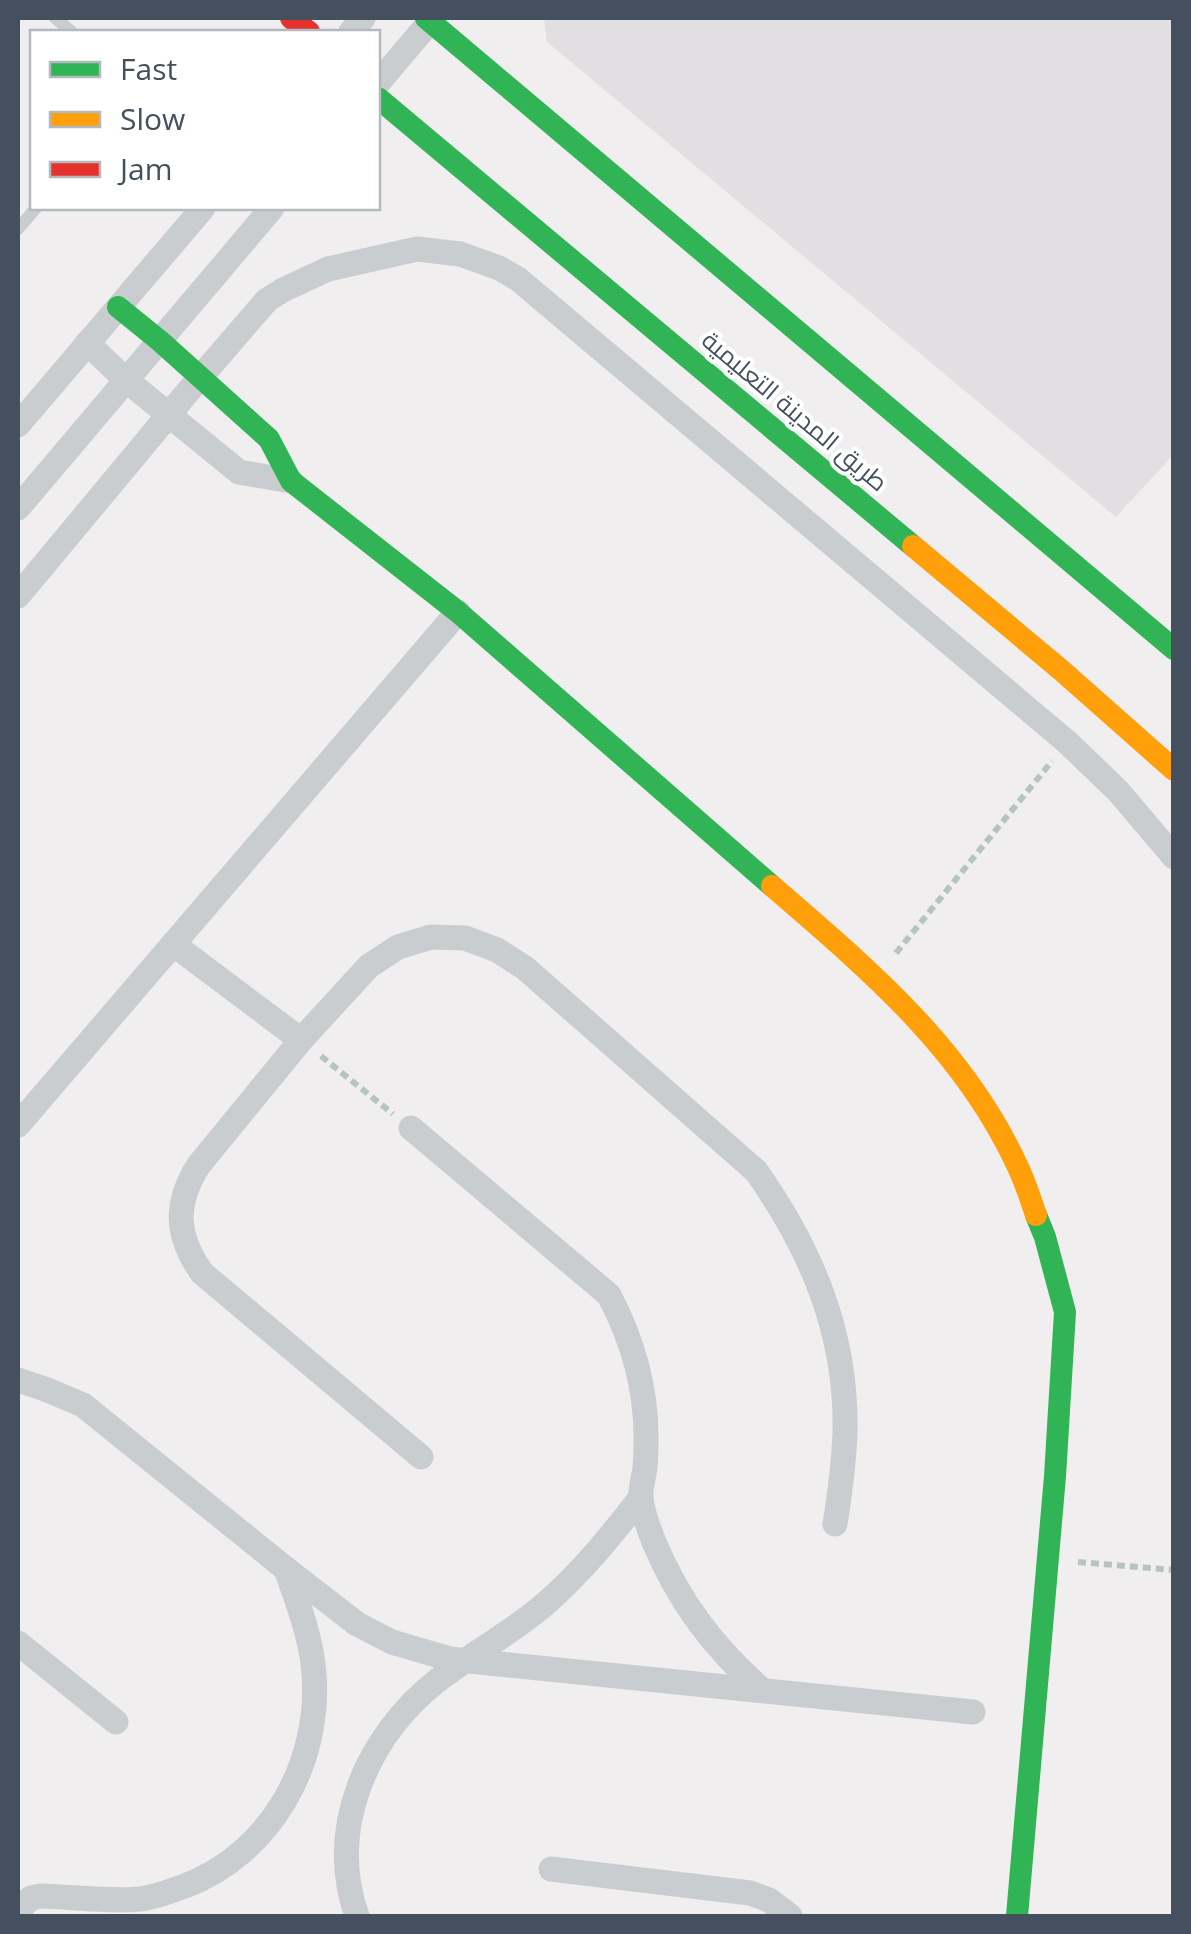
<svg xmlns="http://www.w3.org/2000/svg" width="1191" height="1934" font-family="'Open Sans',Cairo,sans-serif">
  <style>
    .education { fill: #e1dfe1 }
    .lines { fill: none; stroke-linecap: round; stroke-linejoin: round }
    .path { stroke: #b6c4c0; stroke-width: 6; stroke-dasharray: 8 5; stroke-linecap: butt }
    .lane { stroke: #cacdcf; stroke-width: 12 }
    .street { stroke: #cacdcf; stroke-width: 25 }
    .fast { stroke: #30b455; stroke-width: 22 }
    .slow { stroke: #ff9f0a; stroke-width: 22 }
    .jam { stroke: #e5322d; stroke-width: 22 }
    .labels { text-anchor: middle; stroke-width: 8; stroke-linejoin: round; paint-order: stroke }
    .street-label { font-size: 25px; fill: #44505d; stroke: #fff }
  </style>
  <rect width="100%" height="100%" fill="#f0eeee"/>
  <path class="education" d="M544,18H1173V455L1116,517L547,42Z"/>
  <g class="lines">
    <g class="path">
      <path d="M896,953L1052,761"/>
      <path d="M321,1056L393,1114"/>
      <path d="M1078,1562L1174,1570"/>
    </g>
    <g class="lane">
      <path d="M55,18L72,32"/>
      <path d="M18,229L36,208"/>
    </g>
    <g class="street">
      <path d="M351,32L363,18"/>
      <path d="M378,83L433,18"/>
      <path d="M87,343L126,380L239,472L291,481"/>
      <path d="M18,425L203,208"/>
      <path d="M18,508L272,208"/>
      <path d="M18,596L186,394L267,300L283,290L328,269L417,249L460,254L499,268L518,279L1067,742L1118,791L1174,857"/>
      <path d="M173,944L301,1040"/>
      <path d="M18,1125L458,612"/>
      <path d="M411,1128L609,1295C632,1339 646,1386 646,1436C646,1446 646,1457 645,1467C644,1477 640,1488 641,1498C642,1512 649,1529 654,1542C679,1602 714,1648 762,1690"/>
      <path d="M18,1380L45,1389L83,1405L286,1569L357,1624L392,1642L450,1659L973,1712"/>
      <path d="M421,1457L202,1273C176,1236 174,1205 198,1166L301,1040L369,966L398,947L431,937L465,938L497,950L525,968L756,1171C811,1249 847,1333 845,1431C844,1462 840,1493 835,1524"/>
      <path d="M18,1643L116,1722"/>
      <path d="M551,1869L750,1893L769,1900L790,1916"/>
      <path d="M18,1910L31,1898L41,1896C72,1897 111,1902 141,1899C156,1897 171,1891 185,1886C271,1853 321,1763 314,1673C311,1637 298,1603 286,1569"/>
      <path d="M357,1916C326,1828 367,1736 438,1680C472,1654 511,1633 544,1605C581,1573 611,1536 641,1497"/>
    </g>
    <g class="fast">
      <path d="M426,18L1174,649"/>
      <path d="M378,98L913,546"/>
      <path d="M118,307L160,341L269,439L291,481L458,612L772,886"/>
      <path d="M1017,1916L1055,1476L1065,1312L1045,1237L1036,1215"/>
    </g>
    <g class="slow">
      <path d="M913,546L1061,670L1174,770"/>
      <path d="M772,886C867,968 963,1048 1017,1165C1025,1181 1030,1198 1036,1215"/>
    </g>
    <path class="jam" d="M291,18L309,32"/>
  </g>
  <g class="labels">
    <g class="street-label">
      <text transform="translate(795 411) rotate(40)" y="9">طريق المدينة التعليمية</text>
    </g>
  </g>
  <rect width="1191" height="1934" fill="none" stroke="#44505d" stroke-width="40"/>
  <rect x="30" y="30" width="350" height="180" fill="#ffffff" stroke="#b4b9be" stroke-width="2.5"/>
  <rect x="50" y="62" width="50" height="15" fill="#30b455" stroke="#b4b9be" stroke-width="2.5"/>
  <text x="120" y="80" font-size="30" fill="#44505d">Fast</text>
  <rect x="50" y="112" width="50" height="15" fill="#ff9f0a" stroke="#b4b9be" stroke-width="2.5"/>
  <text x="120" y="130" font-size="30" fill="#44505d">Slow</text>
  <rect x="50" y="162" width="50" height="15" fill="#e5322d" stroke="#b4b9be" stroke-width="2.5"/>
  <text x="120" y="180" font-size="30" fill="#44505d">Jam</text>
</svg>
